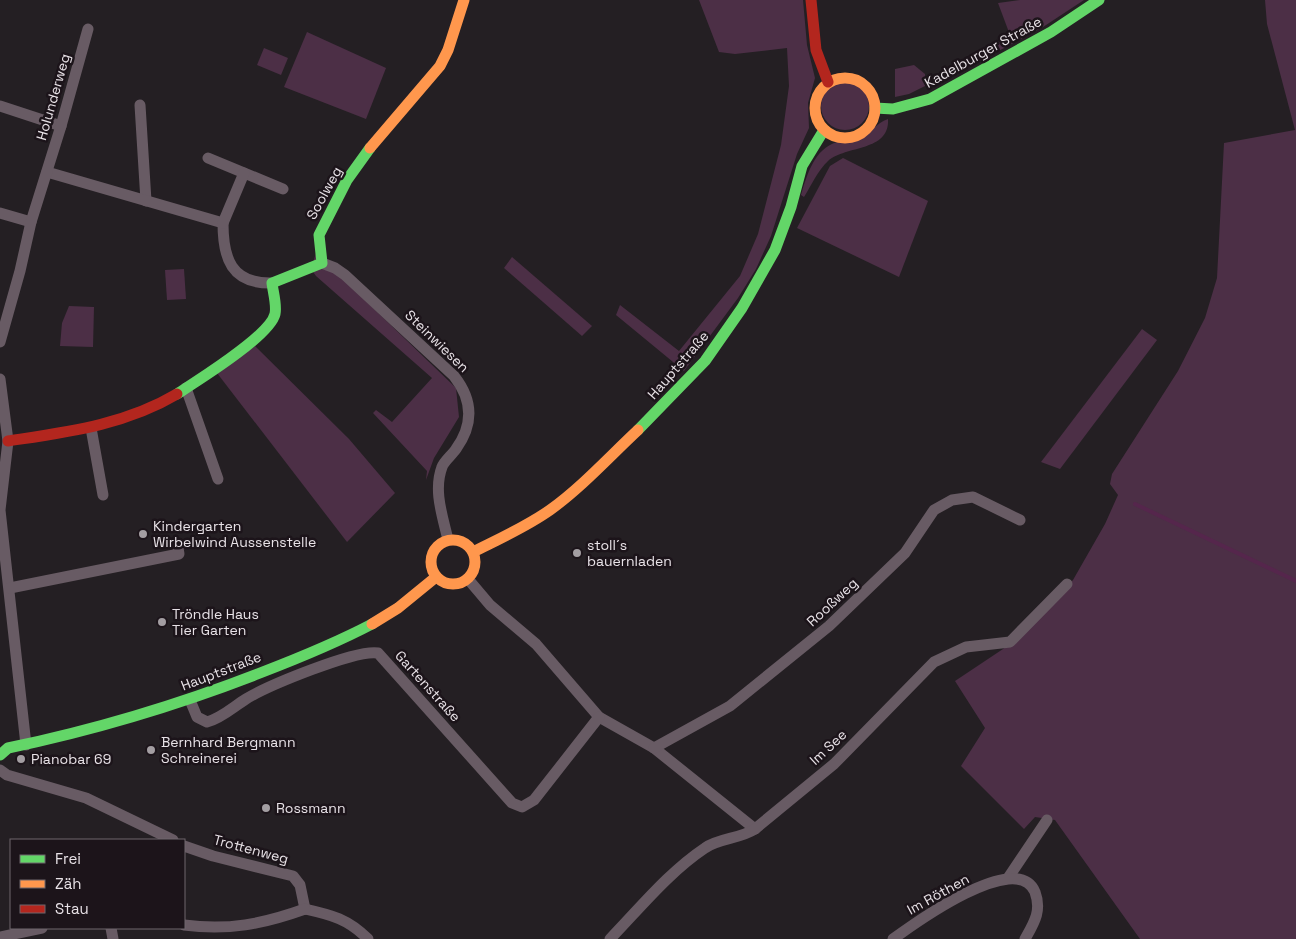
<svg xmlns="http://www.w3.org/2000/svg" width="1296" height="939" font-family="'Space Grotesk',sans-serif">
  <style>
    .green { fill: #4c2f46 }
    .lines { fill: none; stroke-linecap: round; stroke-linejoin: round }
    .stream { stroke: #55264c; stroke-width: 4 }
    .street { stroke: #685b64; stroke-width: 11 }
    .fast { stroke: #63d668; stroke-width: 11 }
    .slow { stroke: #ff974d; stroke-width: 11 }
    .jam { stroke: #b3261e; stroke-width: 11 }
    .poi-dot { fill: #a39ea2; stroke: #1c141a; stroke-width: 2 }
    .labels { text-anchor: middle; stroke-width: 5; stroke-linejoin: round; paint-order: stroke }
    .street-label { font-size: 14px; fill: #e8e2e7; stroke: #1c141a }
    .poi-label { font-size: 14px; fill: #e8e2e7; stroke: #1c141a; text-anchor: start }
  </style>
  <rect width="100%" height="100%" fill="#241f23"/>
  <g class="green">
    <path d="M699,0H803L807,45L815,78L808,103L809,128L797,154L771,236L756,269L738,298L684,371L616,315L620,305L679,351L740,276L758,234L781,145L789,86L787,48L735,54L719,52Z"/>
    <path d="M1020,0H1084L1043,27L952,76L941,72L1010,35L998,3Z"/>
    <path d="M1265,0H1296V939H1140L1055,820L1035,817L1024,829L961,766L985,728L955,681L1012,643L1073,580L1105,524L1118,495L1110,484L1112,474L1178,371L1205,318L1217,278L1224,143L1295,130L1267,24Z"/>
    <path d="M307,32L386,68L366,119L284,87Z"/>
    <path d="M264,48L288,58L281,75L257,65Z"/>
    <path d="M914,65L925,74V86L909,94L895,97V69Z"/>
    <circle cx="845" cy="106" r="24"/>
    <path d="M888,119C890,152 846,145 828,161C818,170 811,186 804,197L801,195C807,175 814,149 837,142C845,140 852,142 860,139C871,133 876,123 888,119Z"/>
    <path d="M843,158L928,201L899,277L797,228L830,166Z"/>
    <path d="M316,253L456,388L459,417L434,458L426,480L427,471L373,413L376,410L392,422L432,378L316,276L311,269Z"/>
    <path d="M512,257L592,326L582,336L504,268Z"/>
    <path d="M184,269L186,299L167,300L165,270Z"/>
    <path d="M69,306L94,307L93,347L60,346L62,323Z"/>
    <path d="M1142,329L1157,340L1060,469L1041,462Z"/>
    <path d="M255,346L349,439L395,493L347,542L217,373Z"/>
  </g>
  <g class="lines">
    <path class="stream" d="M1135,504L1296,581"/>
    <g class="street">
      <path d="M140,105L146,201"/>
      <path d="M0,106L61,126"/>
      <path d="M208,158L283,189"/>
      <path d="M47,172L223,223C223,258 231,284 272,283"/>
      <path d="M0,213L31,222"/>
      <path d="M223,223L244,173"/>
      <path d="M322,263L335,268L345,275L454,376C473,400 474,424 456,449C452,455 444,461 442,467C433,491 443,517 448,540"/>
      <path d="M0,342L20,271L31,222L61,126L88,29"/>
      <path d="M0,379L8,441L0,510L26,745"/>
      <path d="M186,388L218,479"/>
      <path d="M91,428L103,495"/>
      <path d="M468,579L490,605L536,644L599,717L654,748L755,829"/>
      <path d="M10,588L179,554L178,548"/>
      <path d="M190,700L197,717L207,722C222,718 233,707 246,699C267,686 356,649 378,653L512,803L522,807L534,800L599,717"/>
      <path d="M654,748L730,706L829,626L905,553L934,510L952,500L973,497L1020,520"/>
      <path d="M0,770L7,775L86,798L173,840"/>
      <path d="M184,846L213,856L293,876L300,885L305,909"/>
      <path d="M1008,878L1047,820"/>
      <path d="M305,909C332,915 348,919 368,939"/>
      <path d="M184,925C228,931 263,924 305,909"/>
      <path d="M111,928L113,939"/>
      <path d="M0,937L42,928"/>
      <path d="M610,939C640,908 669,872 705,848C719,838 740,839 755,829L834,764L934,662L966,647L1010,642L1067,584"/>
      <path d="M893,939C915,923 1017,849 1035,892C1042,911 1034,923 1025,939"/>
    </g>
    <g class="fast">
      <path d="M875,108L893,109L930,99L1051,32L1099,0"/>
      <path d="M177,394C197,381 270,336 275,314C277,305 273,292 272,283L322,263L319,235L347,180L370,148"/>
      <path d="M638,430L705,361L742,308L775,250L791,207L802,166L824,130"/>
      <path d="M0,755L8,748C94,730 178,705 260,673C299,658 336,643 372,624"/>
    </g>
    <g class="slow">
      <circle cx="845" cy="108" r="30"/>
      <path d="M370,148L440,66L448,50L464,0"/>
      <circle cx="453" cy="562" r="22"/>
      <path d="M473,552C499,539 526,527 550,510C582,487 609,457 638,430"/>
      <path d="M372,624L398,608L436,577"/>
    </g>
    <g class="jam">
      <path d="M811,0L816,50L828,82"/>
      <path d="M8,441C67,432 125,425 177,394"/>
    </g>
  </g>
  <g class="poi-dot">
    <circle cx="143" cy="534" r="5"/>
    <circle cx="577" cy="553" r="5"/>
    <circle cx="162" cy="622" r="5"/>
    <circle cx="151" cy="750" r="5"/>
    <circle cx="21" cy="759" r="5"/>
    <circle cx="266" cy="808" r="5"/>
  </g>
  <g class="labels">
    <g class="street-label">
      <text transform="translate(983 52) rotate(-29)" y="5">Kadelburger Straße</text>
      <text transform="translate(53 97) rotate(-74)" y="5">Holunderweg</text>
      <text transform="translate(324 193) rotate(-61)" y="5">Soolweg</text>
      <text transform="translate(437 341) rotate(44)" y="5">Steinwiesen</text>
      <text transform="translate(678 365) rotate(-49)" y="5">Hauptstraße</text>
      <text transform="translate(832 602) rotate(-43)" y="5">Rooßweg</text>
      <text transform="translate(221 671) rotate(-21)" y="5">Hauptstraße</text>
      <text transform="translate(428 686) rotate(48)" y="5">Gartenstraße</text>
      <text transform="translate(828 747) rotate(-43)" y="5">Im See</text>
      <text transform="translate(251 849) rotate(15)" y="5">Trottenweg</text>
      <text transform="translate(938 894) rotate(-29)" y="5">Im Röthen</text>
    </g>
    <g class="poi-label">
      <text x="153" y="531">Kindergarten<tspan x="153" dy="16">Wirbelwind Aussenstelle</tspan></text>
      <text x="587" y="550">stoll´s<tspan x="587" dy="16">bauernladen</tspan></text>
      <text x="172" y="619">Tröndle Haus<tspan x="172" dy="16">Tier Garten</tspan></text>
      <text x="161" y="747">Bernhard Bergmann<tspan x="161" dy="16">Schreinerei</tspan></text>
      <text x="31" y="764">Pianobar 69</text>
      <text x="276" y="813">Rossmann</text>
    </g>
  </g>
  <rect x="10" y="839" width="175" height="90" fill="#1c141a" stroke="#6e666c"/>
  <rect x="20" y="855" width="25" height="8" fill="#63d668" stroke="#6e666c"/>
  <text x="55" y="864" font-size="15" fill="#e8e2e7">Frei</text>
  <rect x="20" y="880" width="25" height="8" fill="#ff974d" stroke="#6e666c"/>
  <text x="55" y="889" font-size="15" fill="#e8e2e7">Zäh</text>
  <rect x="20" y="905" width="25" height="8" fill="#b3261e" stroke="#6e666c"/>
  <text x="55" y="914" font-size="15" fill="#e8e2e7">Stau</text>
</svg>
